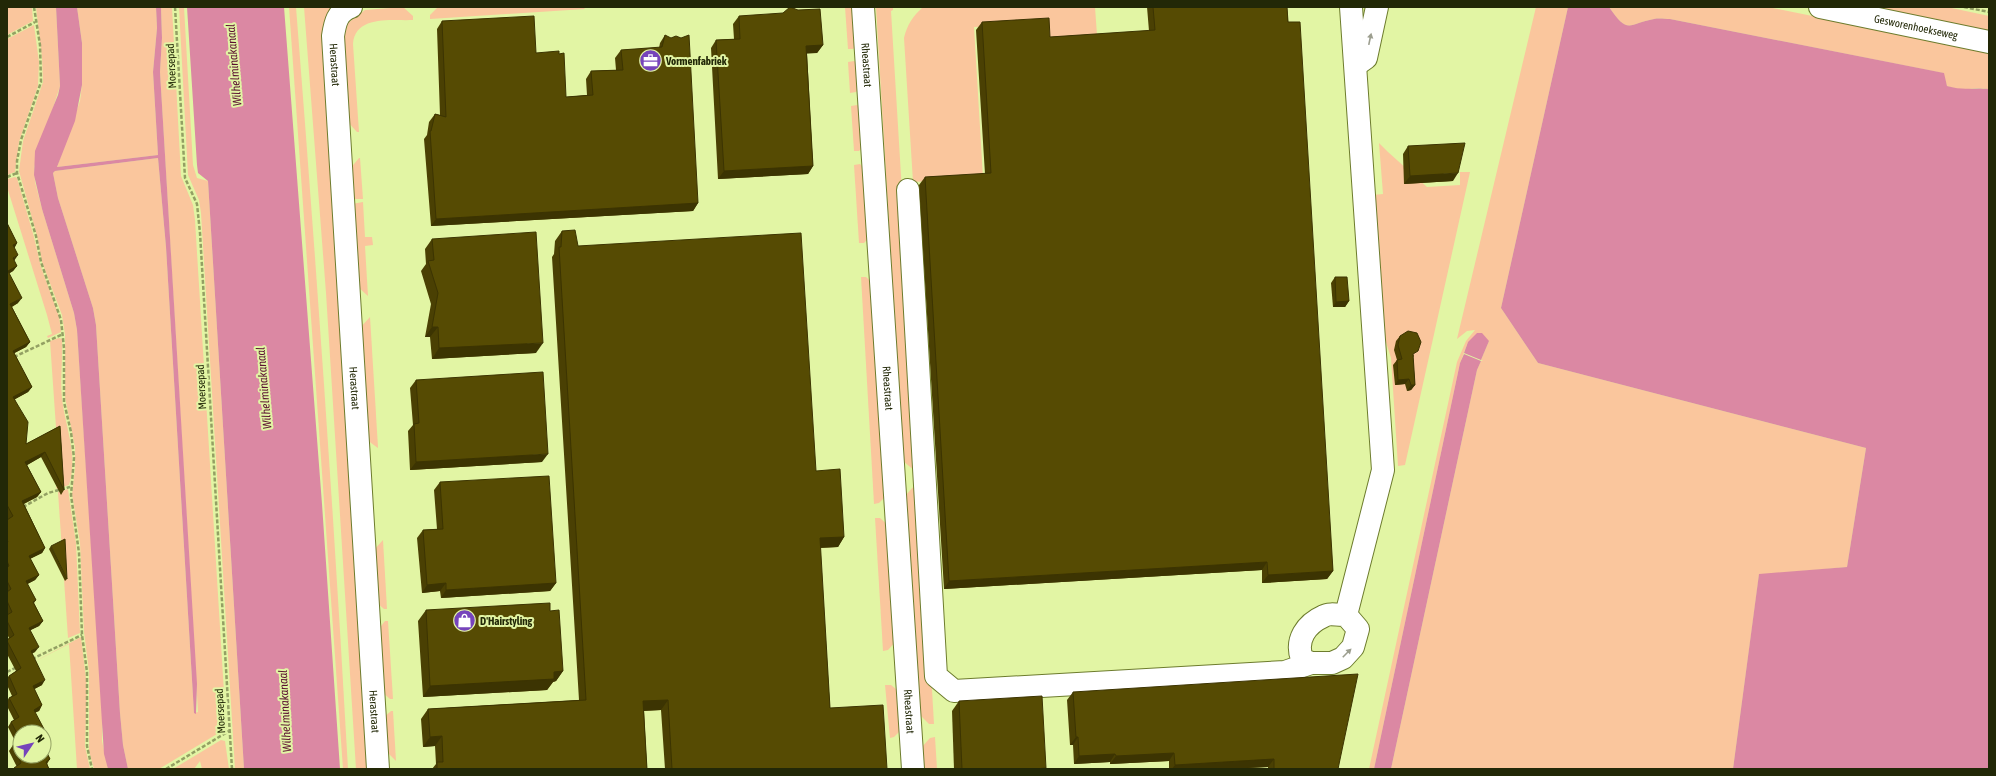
<svg xmlns="http://www.w3.org/2000/svg" width="1996" height="776" font-family="'Asap Condensed',sans-serif">
  <style>
    .green { fill: #fac69d }
    .water { fill: #db88a3 }
    .lines { fill: none; stroke-linecap: round; stroke-linejoin: round }
    .minor-casing { stroke: #6d7c2d; stroke-width: 24 }
    .path { stroke: #93a063; stroke-width: 2.5; stroke-dasharray: 4 2; stroke-linecap: butt }
    .minor { stroke: #fff; stroke-width: 22 }
    .wall { fill: #4a4003 }
    .shaded-wall { fill: #3c3402 }
    .building { fill: #564b03; stroke: #3c3402 }
    .oneway { fill: #9c9e8f }
    .labels { text-anchor: middle; stroke-width: 4; stroke-linejoin: round; paint-order: stroke }
    .street-label { font-size: 11px; fill: #222807; stroke: #e2f5a4 }
    .poi-label { font-size: 11px; font-weight: bold; fill: #222807; stroke: #e2f5a4; text-anchor: start }
    .water-label { font-size: 12px; font-style: italic; fill: #5b1131; stroke: #e2f5a4 }
  </style>
  <rect width="100%" height="100%" fill="#e2f5a4"/>
  <g class="green">
    <path d="M7,7H32L33,21L7,35Z"/>
    <path d="M36,7H56L60,86L34,167L35,182L42,209L74,313L77,330L102,710V741L108,769H94L89,751V672L84,632L80,543L72,494L75,468V448L65,397V335L62,315L42,262L37,236L19,171L23,141L43,82L42,58Z"/>
    <path d="M77,7H156L157,28L153,72L158,155L57,167L80,101L82,85V43Z"/>
    <path d="M161,7H172L181,176L193,205L195,220L226,725L222,731L159,769H128L123,745L120,713L96,325L93,308L58,198L53,173L55,171L158,158L166,247L194,713L198,712L160,72L162,38Z"/>
    <path d="M179,7H184L193,165L197,178L208,181L244,769H235L201,213L199,200L188,175Z"/>
    <path d="M289,7H296C316,261 334,515 348,769H343Z"/>
    <path d="M304,7H331L326,20L371,769H356L326,293Z"/>
    <path d="M403,7L413,16V20C392,21 355,15 353,44L359,132H357L347,121L342,44L348,23L365,10Z"/>
    <path d="M438,7H583L585,9L430,19V15Z"/>
    <path d="M845,7H860L862,39L853,49H848Z"/>
    <path d="M876,7H893V10L891,11L919,471H915L903,461Z"/>
    <path d="M923,7H1095L1097,35L1045,39L1044,24L974,27L983,178L913,182L904,38C907,25 913,16 923,7Z"/>
    <path d="M1536,7H1568L1501,308L1538,363L1866,448L1847,567L1759,575L1733,769H1391L1477,370L1481,361H1483L1481,360L1489,341L1468,342L1460,363L1374,769H1369L1457,362L1466,341L1475,330L1467,331L1457,339Z"/>
    <path d="M1609,7H1768L1989,52V89L1977,88L1960,90L1947,86L1943,73L1670,19C1665,19 1659,18 1654,19C1628,24 1628,35 1609,7Z"/>
    <path d="M1866,7H1947L1989,16V33Z"/>
    <path d="M34,25L39,62L38,86L19,142L15,172L7,175V39Z"/>
    <path d="M854,61L864,70L865,81L856,92L850,93L848,62Z"/>
    <path d="M857,105L867,115L868,141L859,151H854L851,106Z"/>
    <path d="M1379,143L1388,152L1427,187L1460,185V172H1470L1405,465L1398,466L1391,358L1385,339L1372,195L1383,194Z"/>
    <path d="M359,158H360L363,199H351L349,170Z"/>
    <path d="M860,164L870,174L874,232L864,243H859L854,165Z"/>
    <path d="M15,177L17,178L34,237L41,267L59,316L61,332L48,338L47,336L52,334L47,315L7,187V179Z"/>
    <path d="M363,202L365,237H372L373,245L365,246L368,296L357,286L352,204Z"/>
    <path d="M861,277H866L877,287L890,492L879,503L874,504Z"/>
    <path d="M370,317L378,447V448L367,440L359,329Z"/>
    <path d="M59,338L62,339C63,359 60,378 62,398C65,426 79,457 69,485L57,489L56,487L60,485L50,341Z"/>
    <path d="M916,484H920L934,724H929L919,714L905,496Z"/>
    <path d="M68,489L76,543L80,633L68,638L58,492Z"/>
    <path d="M875,518H880L892,529L898,639L888,650L883,651Z"/>
    <path d="M383,540L387,609H384L376,602L373,551Z"/>
    <path d="M385,621H388L393,699H390L381,691L378,630Z"/>
    <path d="M81,637L87,687L85,746L90,769H77L69,644L26,666Z"/>
    <path d="M885,685H891L902,694L904,727L894,737L890,738Z"/>
    <path d="M391,711H393L396,761L385,750L383,718Z"/>
    <path d="M935,737L937,769H922L921,748L930,738Z"/>
    <path d="M221,740L225,741L229,769H202L200,761L194,769H173Z"/>
  </g>
  <g class="water">
    <path d="M56,7H77L82,43V85L75,121L57,167L158,155L153,72L157,28L156,7H161L162,38L160,72L197,684L196,714L194,713L166,247L158,158L55,171L53,173L58,198L93,308L96,325L120,713L123,745L128,769H108L104,754L77,330L74,313L42,209L34,175L35,151L58,95L60,86Z"/>
    <path d="M187,7H284L322,504L340,769H244L208,181L198,173L197,165Z"/>
    <path d="M1568,7H1609C1628,35 1628,24 1654,19C1659,18 1665,19 1670,19L1944,73L1947,86C1964,91 1972,87 1989,89V769H1733L1759,574L1847,567L1866,448L1538,363L1501,308Z"/>
    <path d="M1477,333H1482L1489,341L1481,360L1464,353L1468,342Z"/>
    <path d="M1464,354L1481,361L1477,370L1391,769H1374L1460,363Z"/>
  </g>
  <g class="lines">
    <defs>
      <g id="minor">
        <path id="s1" d="M351,7C337,12 335,23 333,36L378,769"/>
        <path id="s2" d="M863,7L913,769"/>
        <path id="s3" d="M1820,7L1989,42"/>
        <path d="M1356,65L1366,58L1377,7"/>
        <path d="M908,190L936,676L954,691L1285,672L1311,663H1332L1343,658L1353,647L1358,629L1346,615C1339,615 1329,613 1324,616C1306,624 1295,640 1302,659L1311,663"/>
        <path d="M1346,615L1383,470L1351,7"/>
      </g>
    </defs>
    <use href="#minor" class="minor-casing"/>
    <g class="path">
      <path d="M34,7L40,45L41,82L21,140L17,161V173L36,236L41,262L61,320L64,348V402L71,432L74,458L71,495L79,553L82,635L87,672V746L92,769"/>
      <path d="M175,7L185,178L197,204L200,233L232,769"/>
      <path d="M1964,7L1989,12"/>
      <path d="M7,37L35,22"/>
      <path d="M7,177L17,173"/>
      <path d="M14,357L63,334"/>
      <path d="M23,507L48,493L70,487"/>
      <path d="M32,659L82,635"/>
      <path d="M7,672L17,667"/>
      <path d="M166,769L229,731"/>
    </g>
    <use href="#minor" class="minor"/>
  </g>
  <g class="wall">
    <path d="M1147,7H1287L1333,571L1327,579L1262,583V570L944,589L919,185L925,177L985,174L976,30L982,22L1050,37L1149,31Z"/>
    <path d="M739,16L823,45L817,53H807L813,166L808,174L718,179L711,48L716,40L734,39L733,24Z"/>
    <path d="M442,21L536,53L566,97L587,95L586,79L591,71L616,70L615,58L621,50L659,48L660,43L665,35L698,203L693,211L431,226L424,139L427,135L429,122L435,114L440,115L437,29Z"/>
    <path d="M1408,146L1453,181L1404,184L1403,154Z"/>
    <path d="M7,223L17,243L14,248V261L17,266L13,271L9,273L18,303L12,307L30,342L26,347L14,353L32,387L28,392L15,399L26,444L60,426L64,490L61,495L41,457L27,465L41,492L37,497L24,504L45,548L42,553L30,559L39,575L35,580L27,584L36,600L34,603L43,621L39,626L30,630L35,652L32,653L42,685L34,689L42,705L39,711L35,712L20,732V756L47,753L50,759L47,764L49,769H14L17,767L9,751L13,745L16,743L8,727L11,722L14,720L7,706V701L9,698L12,696L7,685V678L9,676L16,671L7,654V640L9,638L7,634V520L8,519L7,517Z"/>
    <path d="M562,231L816,471L844,537L838,547L820,548L830,708L887,769H665L661,710L644,711L647,769H432L436,764L435,746L423,747L421,719L428,709L579,700L552,257L554,254L555,241Z"/>
    <path d="M432,239L536,353L432,359L430,337H425L431,304L421,271L426,264L425,249Z"/>
    <path d="M1335,277L1349,301L1345,307H1333L1331,283Z"/>
    <path d="M1400,336L1414,356L1413,357L1415,385L1411,390L1407,391L1405,384L1395,385L1393,365L1397,360L1394,350L1396,341Z"/>
    <path d="M416,380L542,462L410,470L408,431L413,425L410,388Z"/>
    <path d="M440,482L556,583L550,591L441,598L440,591L422,593L417,538L423,530L437,529L434,490Z"/>
    <path d="M51,546L67,579L65,581L49,549Z"/>
    <path d="M426,610L550,611L563,671L556,681L553,682L547,690L423,697L418,621Z"/>
    <path d="M1073,692L1338,769H1268V767L1227,769H1169V761L1110,764V762L1074,764L1073,745H1070L1067,700Z"/>
    <path d="M959,701L1046,769H954L952,711Z"/>
  </g>
  <g class="shaded-wall">
    <path d="M823,45L817,53L801,54L806,46Z"/>
    <path d="M813,166L808,174L718,179L724,171Z"/>
    <path d="M1458,173L1453,181L1404,184L1410,176Z"/>
    <path d="M698,203L693,211L431,226L436,219Z"/>
    <path d="M17,243L14,249L13,245Z"/>
    <path d="M18,255L14,261L9,264L13,258Z"/>
    <path d="M17,266L13,271L7,275L8,271Z"/>
    <path d="M22,298L18,303L7,309L10,304Z"/>
    <path d="M1349,301L1345,307H1333L1336,302Z"/>
    <path d="M432,327H438L430,337H425Z"/>
    <path d="M30,342L26,347L9,356L13,351Z"/>
    <path d="M543,343L536,353L432,359L439,348Z"/>
    <path d="M1409,379L1405,384L1395,385L1398,380Z"/>
    <path d="M1411,385H1415L1411,390L1407,391Z"/>
    <path d="M32,387L28,392L10,402L13,397Z"/>
    <path d="M45,452L41,457L22,468L25,462Z"/>
    <path d="M548,454L542,462L410,470L416,462Z"/>
    <path d="M41,492L37,497L19,506L22,501Z"/>
    <path d="M844,537L838,547L813,548L820,538Z"/>
    <path d="M45,548L42,553L25,561L29,556Z"/>
    <path d="M1267,562L1262,570L944,589L949,581Z"/>
    <path d="M1333,571L1327,579L1262,583L1268,575Z"/>
    <path d="M39,575L35,580L22,587L26,581Z"/>
    <path d="M446,583L440,591L422,593L427,585Z"/>
    <path d="M556,583L550,591L441,598L446,590Z"/>
    <path d="M43,621L39,626L25,633L29,628Z"/>
    <path d="M39,647L35,652L27,656L31,651Z"/>
    <path d="M563,671L556,681L553,682L547,690L423,697L430,686Z"/>
    <path d="M45,680L42,685L29,692L33,686Z"/>
    <path d="M668,700L661,710L636,711L643,701Z"/>
    <path d="M42,705L39,711L30,715L34,710Z"/>
    <path d="M442,736L435,746L423,747L430,737Z"/>
    <path d="M1076,737H1078L1073,745H1070Z"/>
    <path d="M1174,753L1169,761L1110,764L1116,756Z"/>
    <path d="M1115,754L1110,762L1074,764L1079,756Z"/>
    <path d="M1274,759L1268,767L1227,769H1172L1175,765Z"/>
  </g>
  <g class="building">
    <path d="M790,7L798,10L820,9L823,45L806,46L813,166L724,171L716,40L740,39L739,16L783,13Z"/>
    <path d="M1153,7H1287L1288,22H1300L1333,571L1268,575L1267,562L949,581L925,177L991,173L982,22L1049,18L1050,37L1155,30Z"/>
    <path d="M534,16L536,53L559,51V54L564,53L566,97L593,95L591,71L623,70L621,50L662,47L665,35L671,38L676,36L681,38L689,35L698,203L436,219L430,131H431L435,114L446,117L442,21Z"/>
    <path d="M1465,143L1458,173L1410,176L1408,146Z"/>
    <path d="M7,223L17,243L13,245L18,255L13,258L17,266L8,271L22,298L10,304L30,342L13,351L32,387L13,397L28,422L26,444L60,426L64,490L45,452L25,462L41,492L22,501L45,548L29,556L39,575L26,581L36,600L33,602L43,621L29,628L39,647L31,651L45,680L33,686L42,705L34,710L44,729L40,730L41,732H20V739L11,722L19,717L9,698L17,694L9,676L21,668L7,641V640L14,635L7,621V615L12,612L7,601V592L11,589L7,581V567L9,566L7,561V543L8,542L7,540V520L13,516L7,505Z"/>
    <path d="M575,230L578,246L801,233L816,471L840,469L844,537L820,538L830,708L883,705L887,769H672L668,700L643,701L647,769H437V762H443L442,736L430,737L428,709L586,700L559,247H561L562,231Z"/>
    <path d="M536,232L543,343L439,348L438,327H432L438,293L428,261L434,260L432,239Z"/>
    <path d="M1335,277H1347L1349,301L1336,302Z"/>
    <path d="M1408,331L1417,333L1421,342L1418,351L1413,354L1415,385H1411L1409,379L1398,380L1397,360L1402,359L1398,345L1400,336Z"/>
    <path d="M543,372L548,454L416,462L414,424L419,423L416,380Z"/>
    <path d="M549,476L556,583L446,590V583L427,585L423,530L443,529L440,482Z"/>
    <path d="M65,539L67,579L51,546Z"/>
    <path d="M550,603V611L559,610L563,671L554,672V679L430,686L426,610Z"/>
    <path d="M1358,674L1338,769H1274V759L1175,765L1174,753L1116,756L1115,754L1079,756L1078,737H1076L1073,692Z"/>
    <path d="M1042,696L1046,768L1035,769H962L959,701Z"/>
    <path d="M44,738L50,749L46,751L50,759L46,762L49,769H14V768L21,763L13,745L20,740V756H44Z"/>
  </g>
  <defs><path id="oneway-solid" d="M-6-.8H1V-3.2L6.5 0L1 3.2V.8H-6Z"/></defs>
  <g class="oneway">
    <use href="#oneway-solid" transform="translate(1370 39) rotate(-78)"/>
    <use href="#oneway-solid" transform="translate(1347 653) rotate(-45)"/>
  </g>
  <defs>
    <symbol id="office-disc" viewBox="-11 -11 22 22"><circle r="9.5" fill="#7644bb" stroke="#e2f5a4"/><path d="M-6-3h4V-5.5h4V-3h4V5H-6ZM-1-4.5V-3h2v-1.5ZM-6 0V1H6V0Z" fill="#fff"/></symbol>
    <symbol id="shop-disc" viewBox="-11 -11 22 22"><circle r="9.5" fill="#7644bb" stroke="#e2f5a4"/><path d="M-5-2.5h2.3a2.7 3.5 0 0 1 5.4 0H5L5.5 6h-11ZM-1.5-2.5h3a1.5 2.3 0 0 0-3 0Z" fill="#fff"/></symbol>
  </defs>
  <g fill-rule="evenodd">
    <use href="#office-disc" x="638" y="48" width="25" height="25"/>
    <use href="#shop-disc" x="452" y="608" width="25" height="25"/>
  </g>
  <g class="labels">
    <g class="street-label">
      <text dy="4" stroke="none"><textPath href="#s3" startOffset="98">Gesworenhoekseweg</textPath></text>
      <text dy="4" stroke="none"><textPath href="#s1" startOffset="65">Herastraat</textPath></text>
      <text dy="4" stroke="none"><textPath href="#s2" startOffset="58">Rheastraat</textPath></text>
      <text transform="translate(171 66) rotate(-93)" y="4">Moersepad</text>
      <text transform="translate(201 387) rotate(-93)" y="4">Moersepad</text>
      <text dy="4" stroke="none"><textPath href="#s1" startOffset="389">Herastraat</textPath></text>
      <text dy="4" stroke="none"><textPath href="#s2" startOffset="382">Rheastraat</textPath></text>
      <text transform="translate(220 711) rotate(-93)" y="4">Moersepad</text>
      <text dy="4" stroke="none"><textPath href="#s1" startOffset="713">Herastraat</textPath></text>
      <text dy="4" stroke="none"><textPath href="#s2" startOffset="706">Rheastraat</textPath></text>
    </g>
    <g class="poi-label">
      <text x="666" y="65">Vormenfabriek</text>
      <text x="480" y="625">D'Hairstyling</text>
    </g>
    <g class="water-label">
      <text transform="translate(234 65) rotate(-95)" y="4">Wilhelminakanaal</text>
      <text transform="translate(264 388) rotate(-95)" y="4">Wilhelminakanaal</text>
      <text transform="translate(285 711) rotate(-93)" y="4">Wilhelminakanaal</text>
    </g>
  </g>
  <rect width="1996" height="776" fill="none" stroke="#222807" stroke-width="16"/>
  <g transform="translate(32 744) rotate(55)"><circle r="19" fill="#e2f5a4" stroke="#95a365"/>
  <path d="M0-3L7 15L0 10L-7 15Z" fill="#7644bb"/>
  <text y="-6" font-size="11" font-weight="bold" text-anchor="middle" fill="#222807">N</text>
  </g>
</svg>
